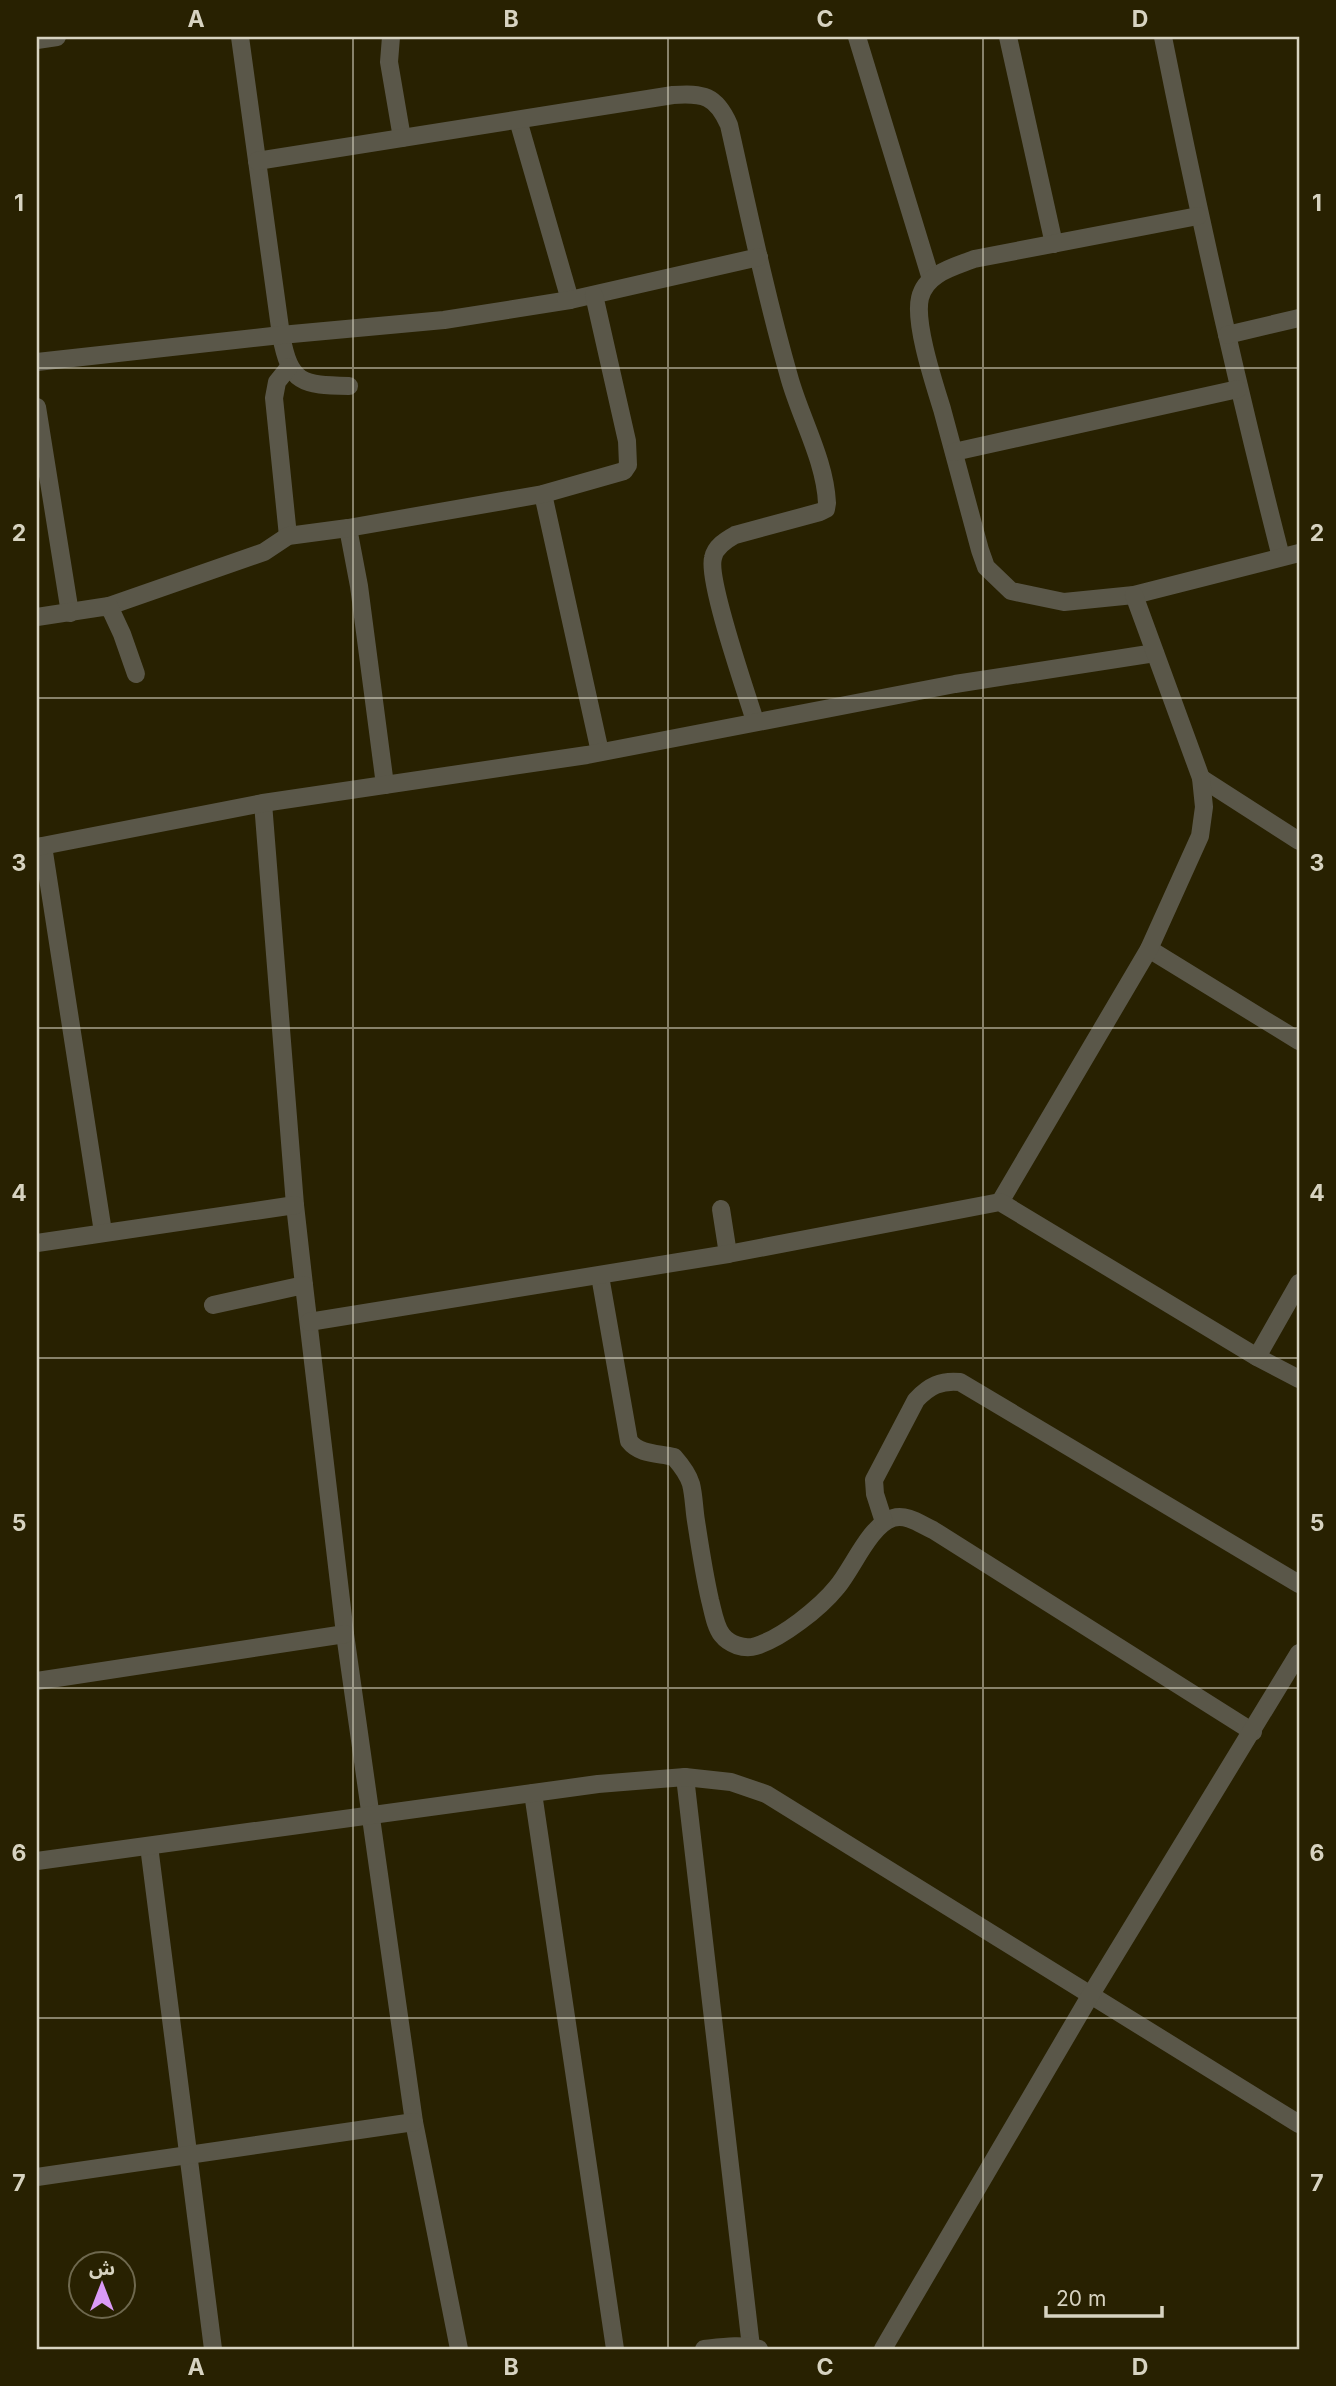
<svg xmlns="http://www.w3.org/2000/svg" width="1336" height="2386" font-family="Inter,'Noto Sans Arabic',sans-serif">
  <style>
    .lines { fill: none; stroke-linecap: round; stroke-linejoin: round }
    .minor { stroke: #5a5749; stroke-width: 18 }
    .grid { fill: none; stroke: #d7d3c1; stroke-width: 2; stroke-opacity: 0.55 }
    .neatline { fill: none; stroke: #d7d3c1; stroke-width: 2.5 }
    .grid-label { font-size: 23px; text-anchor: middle; font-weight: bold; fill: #d7d3c1 }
  </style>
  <rect width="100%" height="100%" fill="#282101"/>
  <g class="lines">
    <g class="minor">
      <path d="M240,37L281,335C290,384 302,385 349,386"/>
      <path d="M391,37L389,62L402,138"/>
      <path d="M857,37L931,279"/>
      <path d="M1008,37L1054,244"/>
      <path d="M1163,37C1198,212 1237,385 1281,557"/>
      <path d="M37,40L57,37"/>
      <path d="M518,120L570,300"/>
      <path d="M257,161L673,95C703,93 716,95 729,125C748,210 766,296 790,380C802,421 825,461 827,503L826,509L820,512L735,535C726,540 715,547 713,558C707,580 746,692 755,721"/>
      <path d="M1198,216L974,259C954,267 926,273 920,298C914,323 934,383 942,409C955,456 967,503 980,550L986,567L1011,591L1064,602L1134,595L1299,553"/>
      <path d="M1227,335L1299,318"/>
      <path d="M37,362L281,335L444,320L570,300L759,257"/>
      <path d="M37,407L70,613"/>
      <path d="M954,452L1238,389"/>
      <path d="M543,494L600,752"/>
      <path d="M348,528L359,586L385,785"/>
      <path d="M288,536L274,398L277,382L289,367"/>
      <path d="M109,606L264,552L288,536L348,528L543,494L624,471L628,465L627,441L594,295"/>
      <path d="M37,617L109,606L122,634L136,674"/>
      <path d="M1201,778L1299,841"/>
      <path d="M263,803L295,1205L304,1285"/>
      <path d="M43,846L103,1232"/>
      <path d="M37,847L263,803L587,755L955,684L1155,653"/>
      <path d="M1149,949L1299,1041"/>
      <path d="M1000,1202L1149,949L1200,836L1204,807L1201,778L1134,595"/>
      <path d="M721,1209L728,1254"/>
      <path d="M37,1243L295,1205"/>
      <path d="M600,1276L629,1441C640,1455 658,1453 674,1457C681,1465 688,1474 691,1484C694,1496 694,1509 696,1521C700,1547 704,1574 710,1600C713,1611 715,1626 722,1635C729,1644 744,1650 756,1646C782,1638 820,1608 837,1587C853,1568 870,1525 893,1518C907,1514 920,1524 933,1530L1253,1732"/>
      <path d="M213,1305L304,1285L345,1634L414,2122L459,2349"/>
      <path d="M309,1322L728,1254L1000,1202L1257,1357L1299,1379"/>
      <path d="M1257,1357L1299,1283"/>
      <path d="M884,1522L875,1494L874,1480L916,1400C929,1386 941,1380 960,1382L1299,1584"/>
      <path d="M37,1681L345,1634"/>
      <path d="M685,1777L751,2347"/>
      <path d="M533,1793L615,2349"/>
      <path d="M149,1846L213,2349"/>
      <path d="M37,1861L598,1784L685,1777L731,1782L766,1794L1299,2124"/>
      <path d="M37,2177L414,2122"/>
      <path d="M704,2349C722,2347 742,2344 759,2349"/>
      <path d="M883,2349L1090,1996L1299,1653"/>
    </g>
  </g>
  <path class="grid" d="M353,37V2349M668,37V2349M983,37V2349M37,368H1299M37,698H1299M37,1028H1299M37,1358H1299M37,1688H1299M37,2018H1299"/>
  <rect width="1336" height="2386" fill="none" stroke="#282101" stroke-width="77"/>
  <g transform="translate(102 2285)"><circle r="33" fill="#282101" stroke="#6e684e" stroke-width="2"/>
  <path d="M0-5L12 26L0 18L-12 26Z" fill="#da9af6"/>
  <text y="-10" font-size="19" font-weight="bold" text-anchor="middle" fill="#d7d3c1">ش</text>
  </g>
  <path d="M1046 2306v10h116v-10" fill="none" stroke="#d7d3c1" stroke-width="3.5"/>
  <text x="1056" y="2306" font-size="21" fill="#d7d3c1" stroke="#282101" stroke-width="5" paint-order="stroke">20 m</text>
  <rect x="38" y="38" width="1260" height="2310" class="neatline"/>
  <g class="grid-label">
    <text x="196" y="27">A</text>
    <text x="511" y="27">B</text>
    <text x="825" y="27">C</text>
    <text x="1140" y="27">D</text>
    <text x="19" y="211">1</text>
    <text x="1317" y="211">1</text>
    <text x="19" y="541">2</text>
    <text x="1317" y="541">2</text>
    <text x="19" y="871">3</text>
    <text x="1317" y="871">3</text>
    <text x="19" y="1201">4</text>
    <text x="1317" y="1201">4</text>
    <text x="19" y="1531">5</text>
    <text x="1317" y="1531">5</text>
    <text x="19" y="1861">6</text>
    <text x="1317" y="1861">6</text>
    <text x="19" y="2191">7</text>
    <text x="1317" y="2191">7</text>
    <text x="196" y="2375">A</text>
    <text x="511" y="2375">B</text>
    <text x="825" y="2375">C</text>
    <text x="1140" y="2375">D</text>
  </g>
</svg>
